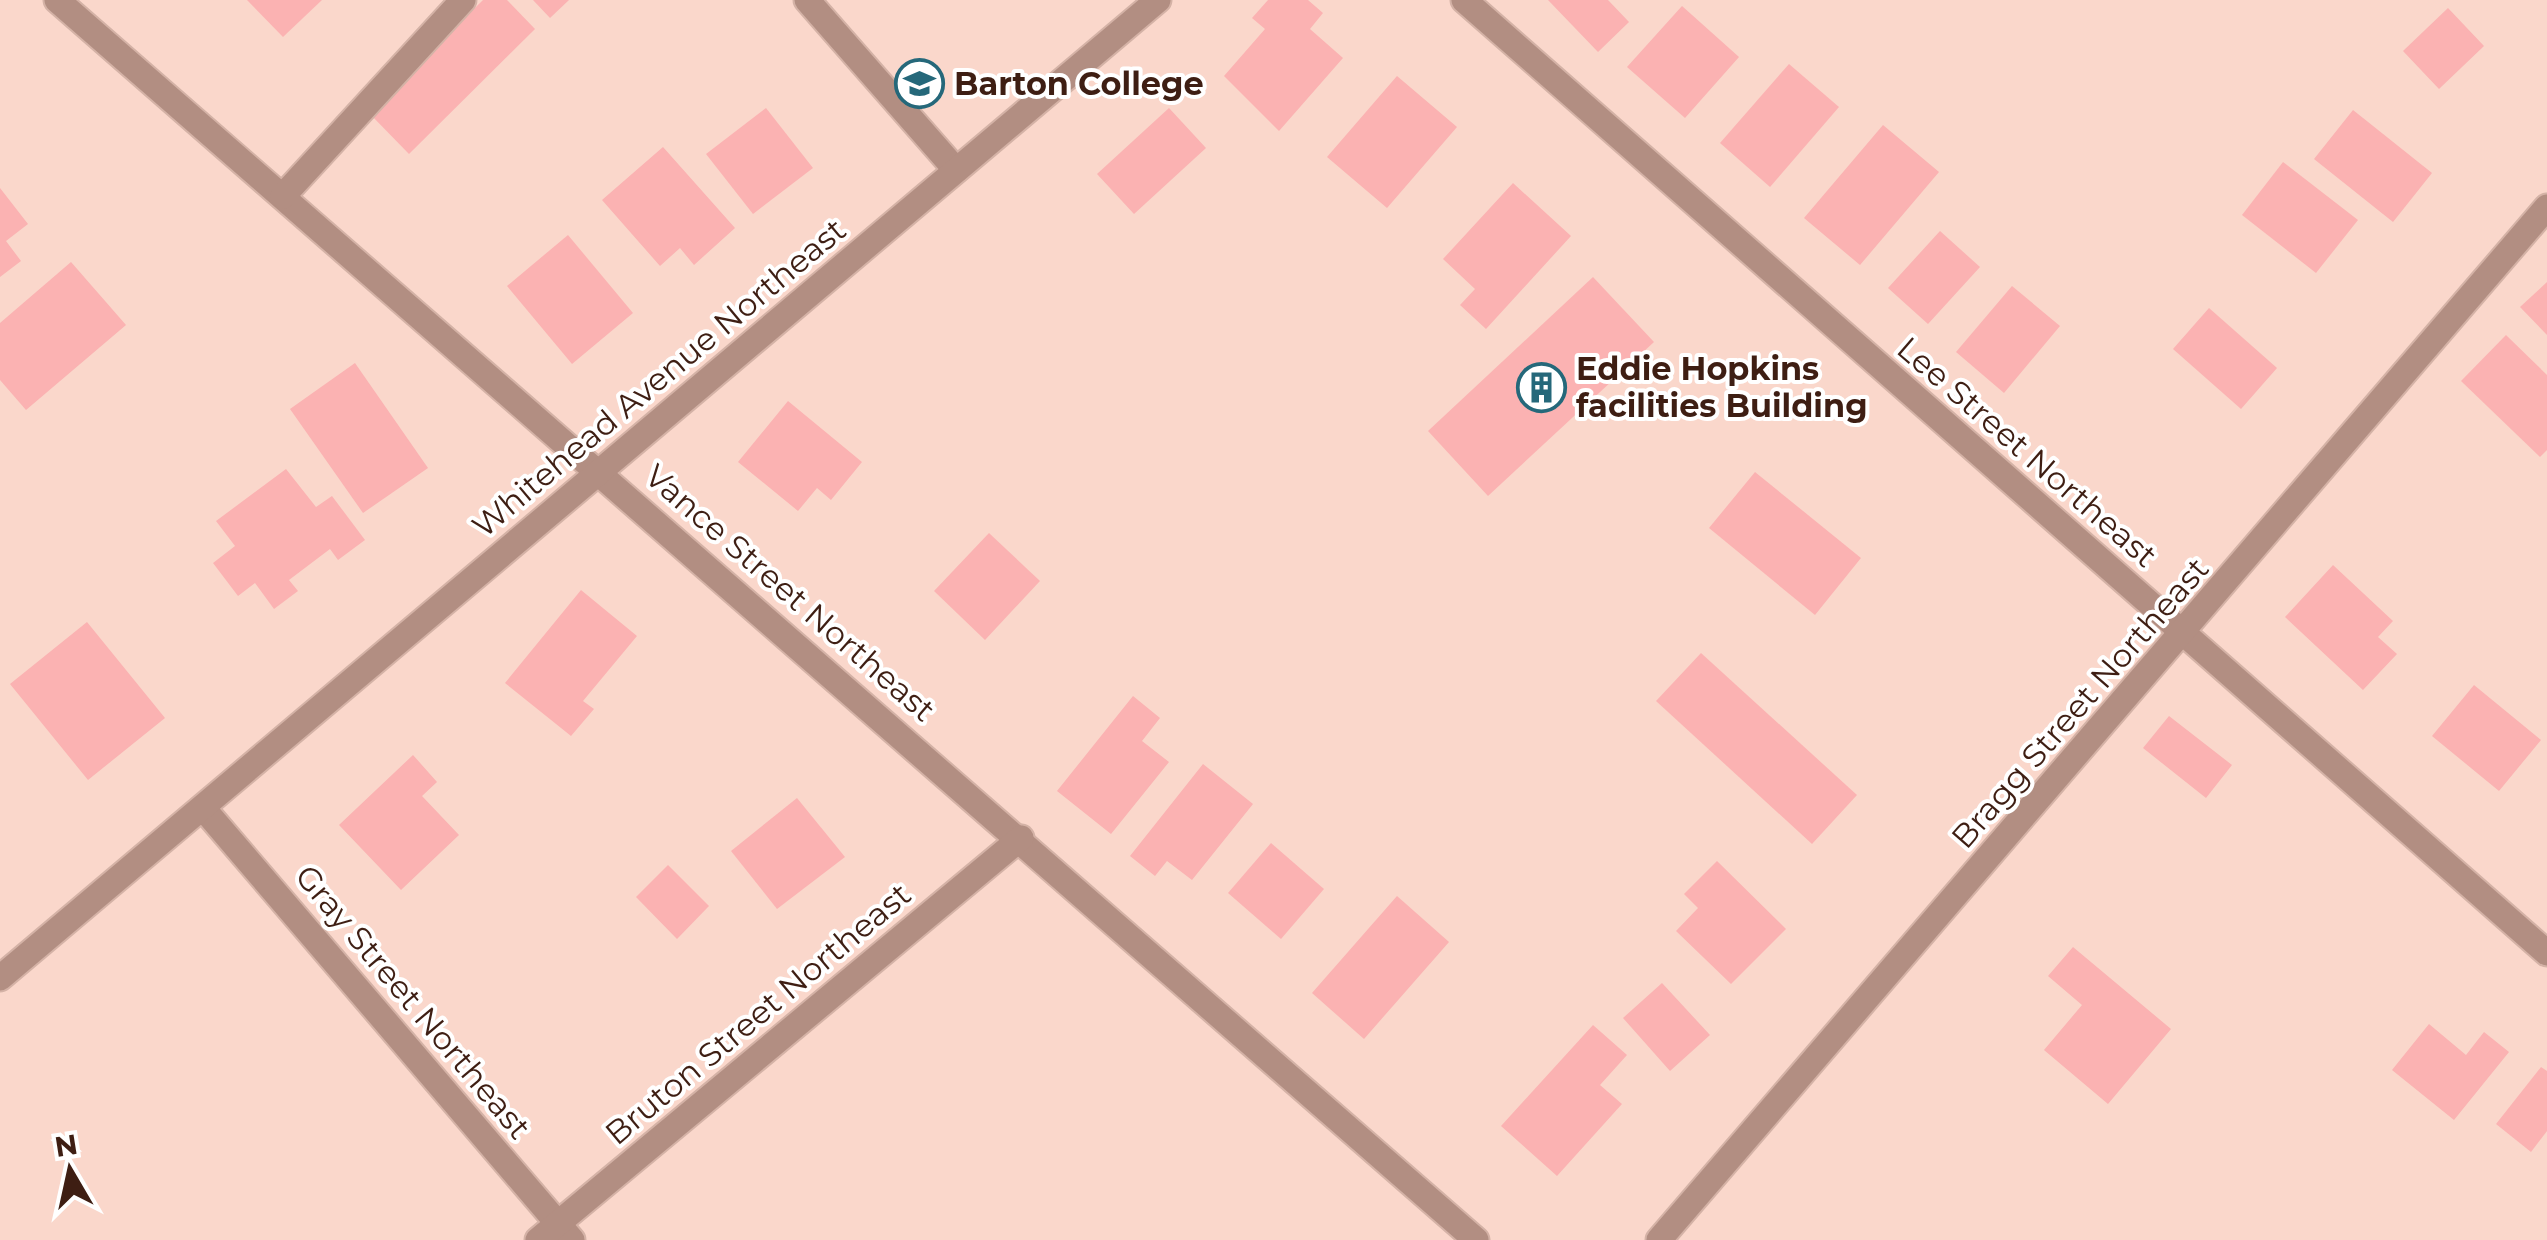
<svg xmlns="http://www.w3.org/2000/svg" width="2547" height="1240" font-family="Montserrat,sans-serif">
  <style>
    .building { fill: #fbb2b2 }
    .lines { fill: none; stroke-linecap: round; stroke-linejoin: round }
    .minor-casing { stroke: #d4b2a6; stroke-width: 29 }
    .minor { stroke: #b28e82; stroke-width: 25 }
    .labels { text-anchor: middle; stroke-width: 8; stroke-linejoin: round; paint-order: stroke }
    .poi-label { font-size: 32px; font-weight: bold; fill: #3e1e13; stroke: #fff; text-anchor: start }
    .street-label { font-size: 32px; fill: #3e1e13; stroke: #fff }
  </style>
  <rect width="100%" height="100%" fill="#fad7cb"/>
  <g class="building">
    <path d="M247,0H322L283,37Z"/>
    <path d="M483,0H507L535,29L409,154L369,113Z"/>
    <path d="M533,0H569L550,18Z"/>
    <path d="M1268,0H1308L1323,13L1310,29L1343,58L1279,131L1224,76L1265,29L1252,18Z"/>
    <path d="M1548,0H1608L1629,22L1598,52Z"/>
    <path d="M1682,6L1739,57L1685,118L1627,67Z"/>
    <path d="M2448,8L2484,46L2439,89L2403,51Z"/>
    <path d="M1789,64L1839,107L1770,187L1720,143Z"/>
    <path d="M1397,76L1457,127L1387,208L1327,157Z"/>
    <path d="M766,108L813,168L753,214L706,154Z"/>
    <path d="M1169,108L1206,148L1134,214L1097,174Z"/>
    <path d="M2353,110L2432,173L2393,222L2314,159Z"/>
    <path d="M1883,125L1939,172L1860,265L1804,218Z"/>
    <path d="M663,147L735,228L694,265L680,248L660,266L602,200Z"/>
    <path d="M2283,162L2358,220L2316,273L2242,215Z"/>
    <path d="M1513,183L1571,236L1486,329L1460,305L1475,289L1443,259Z"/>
    <path d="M0,188L28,224L6,241L21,261L0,277Z"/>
    <path d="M1940,231L1980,267L1928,324L1888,288Z"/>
    <path d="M568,235L633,313L572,364L507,286Z"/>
    <path d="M71,262L126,325L26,410L0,380V323Z"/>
    <path d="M1593,277L1654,342L1488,496L1428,431Z"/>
    <path d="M2547,282V335L2520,307Z"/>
    <path d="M2012,286L2060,326L2004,393L1956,352Z"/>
    <path d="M2209,308L2277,368L2241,409L2173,349Z"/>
    <path d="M2506,335L2547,375V450L2540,457L2461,381Z"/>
    <path d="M355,363L428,468L363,513L290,409Z"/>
    <path d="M788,401L862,462L831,500L817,488L798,511L738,462Z"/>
    <path d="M286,469L316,507L332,496L365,540L338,560L330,549L289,580L298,591L274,609L255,583L238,596L213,563L235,546L216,521Z"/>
    <path d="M1755,472L1861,558L1815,615L1709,528Z"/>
    <path d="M989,533L1040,581L985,640L934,591Z"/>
    <path d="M2333,565L2393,621L2378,637L2397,654L2363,690L2285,617Z"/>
    <path d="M581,590L637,636L583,701L594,709L571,736L505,683Z"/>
    <path d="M87,622L165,718L88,780L10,684Z"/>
    <path d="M1701,653L1857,795L1812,844L1656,701Z"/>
    <path d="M2474,685L2541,740L2499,791L2432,736Z"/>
    <path d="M1133,696L1160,718L1142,741L1169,762L1111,834L1057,791Z"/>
    <path d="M2169,716L2232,765L2206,798L2143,748Z"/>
    <path d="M413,755L437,782L422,796L459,835L401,890L339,825Z"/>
    <path d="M1203,764L1253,804L1192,880L1167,861L1155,876L1130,856Z"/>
    <path d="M797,798L845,857L777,909L731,851Z"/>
    <path d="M1271,843L1324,889L1281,939L1228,893Z"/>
    <path d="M1717,861L1786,929L1731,984L1676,931L1698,908L1684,894Z"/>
    <path d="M668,865L709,906L677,939L636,897Z"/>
    <path d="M1397,896L1449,942L1364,1039L1312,993Z"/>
    <path d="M2073,947L2171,1029L2108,1104L2044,1050L2082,1005L2048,976Z"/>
    <path d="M1662,983L1710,1035L1670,1071L1623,1018Z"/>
    <path d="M2429,1024L2466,1055L2484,1032L2509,1052L2454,1120L2392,1070Z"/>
    <path d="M1593,1025L1627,1055L1600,1085L1622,1104L1557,1176L1501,1126Z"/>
    <path d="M2541,1067L2547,1071V1131L2531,1152L2496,1124Z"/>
  </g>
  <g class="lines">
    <defs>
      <g id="minor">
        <path d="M57,0L1476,1240"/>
        <path d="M807,0L956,170"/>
        <path d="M1464,0L2547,953"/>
        <path d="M283,196L463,0"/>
        <path d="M203,808L572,1240"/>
        <path d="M0,978L1158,0"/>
        <path d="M538,1240L1021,838"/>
        <path d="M1659,1240L2547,207"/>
      </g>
    </defs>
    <use href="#minor" class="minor-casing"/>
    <use href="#minor" class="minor"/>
  </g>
  <defs>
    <symbol id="university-ring" viewBox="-11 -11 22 22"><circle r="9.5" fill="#fff" stroke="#25687a" stroke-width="1.5"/><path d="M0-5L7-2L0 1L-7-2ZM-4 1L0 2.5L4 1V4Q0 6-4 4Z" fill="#25687a"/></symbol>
    <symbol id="building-ring" viewBox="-11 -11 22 22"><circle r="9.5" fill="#fff" stroke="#25687a" stroke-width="1.5"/><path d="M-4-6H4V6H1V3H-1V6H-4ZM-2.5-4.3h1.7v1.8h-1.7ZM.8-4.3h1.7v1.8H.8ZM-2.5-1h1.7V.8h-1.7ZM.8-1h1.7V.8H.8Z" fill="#25687a"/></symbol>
  </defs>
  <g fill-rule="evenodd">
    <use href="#university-ring" x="892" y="56" width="55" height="55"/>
    <use href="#building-ring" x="1514" y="360" width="55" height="55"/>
  </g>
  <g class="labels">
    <g class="poi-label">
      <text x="954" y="95">Barton College</text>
      <text x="1576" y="380">Eddie Hopkins<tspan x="1576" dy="37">facilities Building</tspan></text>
    </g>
    <g class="street-label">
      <text transform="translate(659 378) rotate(-40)" y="11">Whitehead Avenue Northeast</text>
      <text transform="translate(2027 452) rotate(41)" y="11">Lee Street Northeast</text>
      <text transform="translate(790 593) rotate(41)" y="11">Vance Street Northeast</text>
      <text transform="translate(2080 703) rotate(-49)" y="11">Bragg Street Northeast</text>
      <text transform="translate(413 1002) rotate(50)" y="11">Gray Street Northeast</text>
      <text transform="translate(758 1014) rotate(-40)" y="11">Bruton Street Northeast</text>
    </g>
  </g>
  <g transform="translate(70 1170) rotate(351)" stroke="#ffffff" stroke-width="8" paint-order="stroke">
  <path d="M0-8L18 38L0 25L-18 38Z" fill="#3e1e13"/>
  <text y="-15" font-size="28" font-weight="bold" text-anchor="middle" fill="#3e1e13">N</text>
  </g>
</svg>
